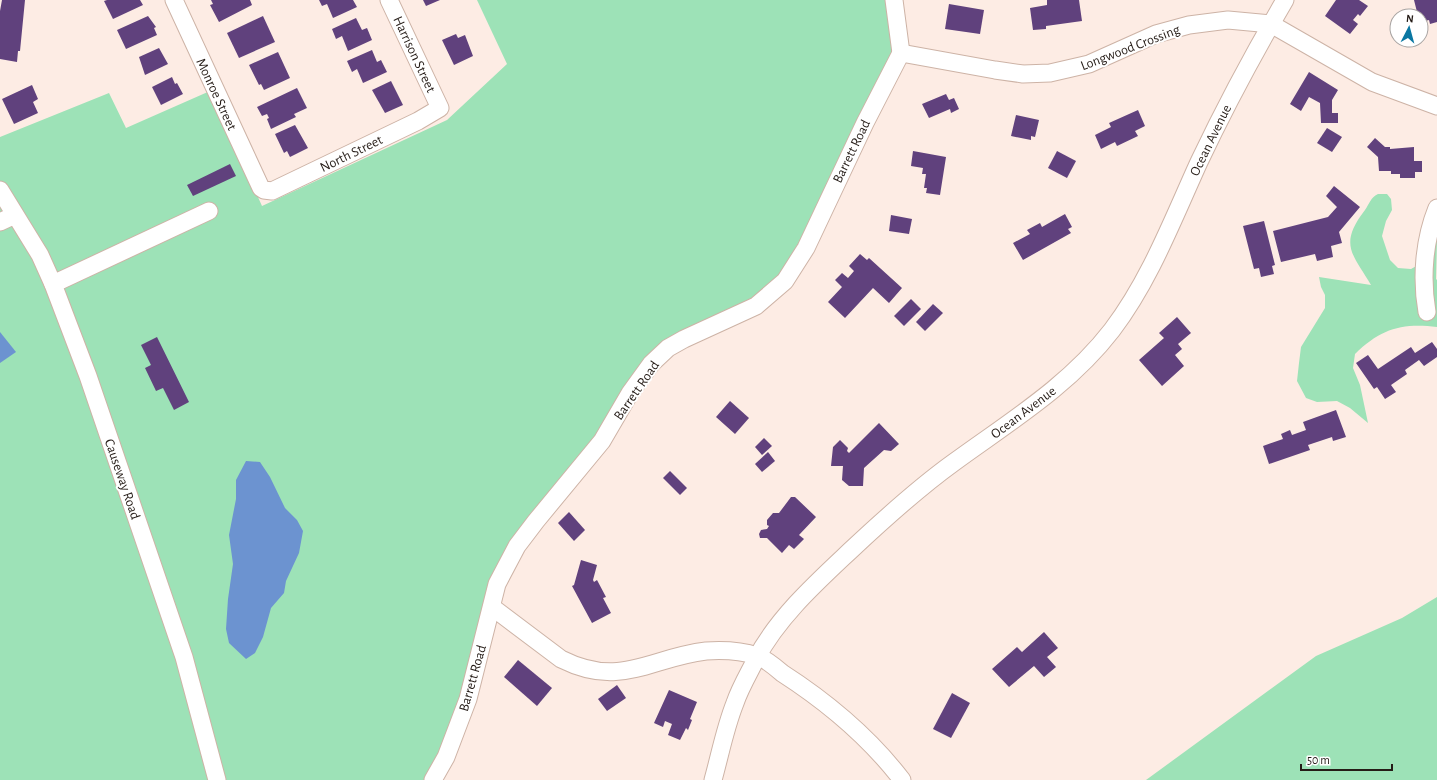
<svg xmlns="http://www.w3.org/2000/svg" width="1437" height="780" font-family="'Alegreya Sans',sans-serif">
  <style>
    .green { fill: #9de2b7 }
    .water { fill: #6c93d0 }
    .building { fill: #60417d }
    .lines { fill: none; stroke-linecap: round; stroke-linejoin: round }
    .minor-casing { stroke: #cdb3a6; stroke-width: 19 }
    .minor { stroke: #fff; stroke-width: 17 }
    .labels { text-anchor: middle; stroke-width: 4; stroke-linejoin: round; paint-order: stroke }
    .street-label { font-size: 14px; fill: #251c17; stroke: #fff }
  </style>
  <rect width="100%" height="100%" fill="#fdece4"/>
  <g class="green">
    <path d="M477,0H893L897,53L785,281L668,348L507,565L432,780H0V137L109,93L126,128L210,91L262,206L447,120L507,64Z"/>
    <path d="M1378,194H1387L1391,199L1392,210L1386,221L1382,236L1390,260L1398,268L1411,269L1420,264L1437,241L1436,279L1437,280V327C1401,323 1381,329 1355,354L1353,368L1360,385L1368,423L1350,408L1337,401L1317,402L1306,398L1297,381L1299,363L1301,347L1325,308V295L1321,287L1319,277L1371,285C1353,254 1338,245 1365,210C1370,203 1370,198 1378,194Z"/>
    <path d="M1437,597V780H1146L1316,656L1402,618Z"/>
  </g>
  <g class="water">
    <path d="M0,332L16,352L0,363Z"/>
    <path d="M246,461L260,462L270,477L285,508L297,520L303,531L299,553L286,581L284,593L271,608L263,637L255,653L246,659L229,643L226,629L228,599L233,564L229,535L236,499V480Z"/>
  </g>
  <g class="building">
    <path d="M2,0H25L20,51H18L17,62L0,59V11Z"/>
    <path d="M107,0H140L143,5L113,19L104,1Z"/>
    <path d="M211,0H250L252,5L219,22L210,5L213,4Z"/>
    <path d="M319,0H353L357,7L333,18L327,4L322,6Z"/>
    <path d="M423,0H440L426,6Z"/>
    <path d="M1047,0H1079L1082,21L1046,26V29L1033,30L1030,8L1047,5Z"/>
    <path d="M1336,0H1359L1368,6L1360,16L1358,14L1353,20L1358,24L1350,34L1325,16Z"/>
    <path d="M1414,0H1437V22L1430,24L1429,20L1421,22V16H1418Z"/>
    <path d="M949,4L984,10L980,34L945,29Z"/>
    <path d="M148,16L156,27L154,28L157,35L126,49L117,30Z"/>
    <path d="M263,16L275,42L239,58L227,33Z"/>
    <path d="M356,18L362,30L367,28L372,40L348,51L342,36L336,39L332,29Z"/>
    <path d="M456,34L458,38L465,35L473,56L454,65L442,40Z"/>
    <path d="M159,48L168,64L145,75L139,57Z"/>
    <path d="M372,50L377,62L381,60L387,72L363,83L357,69L352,72L347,61Z"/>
    <path d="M278,52L290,78L264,90L261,84L259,85L249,65Z"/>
    <path d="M1309,72L1338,90L1332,100V113H1338V123H1321L1320,103L1309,97L1301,111L1290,104Z"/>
    <path d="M172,77L175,84L177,83L183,94L161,105L152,87Z"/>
    <path d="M391,81L403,105L385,113L372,90Z"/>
    <path d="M32,85L38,99L33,102L38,113L14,124L2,99Z"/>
    <path d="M297,88L307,108L294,114L296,117L271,129L267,119L269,118L267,114L262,116L257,107Z"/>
    <path d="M946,94L949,100L954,98L959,109L951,113L950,109L929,118L922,104Z"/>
    <path d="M1138,110L1145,126L1135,131L1138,136L1117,146L1115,142L1101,149L1095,135L1111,127L1109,123Z"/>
    <path d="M1016,115L1039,120L1035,137L1031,136V140L1011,136Z"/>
    <path d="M295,125L308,148L290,157L287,151L284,153L275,134Z"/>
    <path d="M1327,128L1342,137L1332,152L1317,143Z"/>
    <path d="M1375,138L1385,147H1390V149L1414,147V161H1422V172H1415V178H1400V174H1391V171H1379L1378,157L1367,147Z"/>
    <path d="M913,151L946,157L940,195L926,193L927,188H924L926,174H922L923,168L911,166Z"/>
    <path d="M1057,151L1076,161L1067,178L1048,168Z"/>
    <path d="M230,164L236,176L193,196L187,185Z"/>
    <path d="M1334,186L1360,207L1339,232L1342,243L1331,246L1333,257L1317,261L1315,254L1281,262L1273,231L1328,217L1337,207L1326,196Z"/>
    <path d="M1065,214L1072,227L1068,229L1071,233L1023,260L1013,243L1030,234L1027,230L1040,223L1042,227Z"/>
    <path d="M891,215L912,219L909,234L889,231Z"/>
    <path d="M1264,221L1275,265L1272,266L1274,274L1261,277L1259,268L1254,269L1243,226Z"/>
    <path d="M860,254L867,260L869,258L902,288L889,303L873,288L845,318L828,302L842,287L835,280L842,273L848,278L854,271L849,266Z"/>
    <path d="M911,299L921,309L904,326L894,316Z"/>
    <path d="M933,304L943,313L925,331L916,322Z"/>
    <path d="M1177,317L1191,333L1178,344L1182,349L1175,355L1184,366L1162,386L1139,360L1164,338L1159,333Z"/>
    <path d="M157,337L189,402L174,410L163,388L156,391L145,368L151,365L141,345Z"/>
    <path d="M1432,342L1437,349V357L1424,366L1419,360L1405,370L1407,374L1391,385L1396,392L1385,399L1377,387L1374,389L1356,363L1368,355L1378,369L1411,347L1415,353Z"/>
    <path d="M730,401L749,418L735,434L716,417Z"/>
    <path d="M1336,410L1346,437L1333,441L1332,437L1308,445L1310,450L1269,464L1263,446L1283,439L1281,434L1290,430L1292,435L1306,430L1303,422Z"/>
    <path d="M879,423L899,444L891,451L884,450L864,468L863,486H849L842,480L843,466H831L833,447L840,440L848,448L847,451L849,453Z"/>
    <path d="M764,438L772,446L762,455L755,447Z"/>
    <path d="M768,452L775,461L762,472L755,464Z"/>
    <path d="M670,471L687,488L680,495L663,478Z"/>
    <path d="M791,497H795L816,517L799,535L804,539L794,549L789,545L782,553L767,538H760L759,534L761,530L767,529L769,526L767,525V520L773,513H779Z"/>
    <path d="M569,512L585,530L574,541L558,523Z"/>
    <path d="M581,560L597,565L593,580L594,582L597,580L606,597L603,598L611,613L592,623L572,586L574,585Z"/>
    <path d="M1044,632L1058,648L1047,657L1056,667L1044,677L1034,666L1009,687L992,669L1017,647L1022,652Z"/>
    <path d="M518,660L552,688L537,706L504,677Z"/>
    <path d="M617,685L626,698L607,711L598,699Z"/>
    <path d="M669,690L697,702L690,719L692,720L688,730L686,728L680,740L668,735L672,724L665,721L663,727L654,723Z"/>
    <path d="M952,693L970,703L951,738L933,729Z"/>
  </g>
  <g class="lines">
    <defs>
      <g id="minor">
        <path d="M174,0L261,188L264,190L272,191L418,121L440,108L389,0"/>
        <path d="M894,0L901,53"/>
        <path d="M901,53L995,70L1023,74L1050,73L1089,64L1156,34L1189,25L1228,20L1271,24L1372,82L1437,106"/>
        <path d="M0,190L40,255L53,284L88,376L184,657L217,780"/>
        <path d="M0,222L15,215"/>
        <path d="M53,284L209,211"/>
        <path d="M1427,312C1421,278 1424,240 1437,208"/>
        <path d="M492,607L561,659C621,689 648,658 706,651C721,650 742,651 757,656C766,659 775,667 782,673C827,702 869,737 902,780"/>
        <path d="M433,780L446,757L468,699L497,584L517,546L536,521L602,441L630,393L651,364L668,348L684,339L756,306L785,281L806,248L865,123L901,53"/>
        <path d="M713,780C720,755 725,728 735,703C740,688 749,673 756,659C778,617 817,582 851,550C883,520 917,489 953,463C1009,422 1069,386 1112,330C1150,280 1173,219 1199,162C1225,107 1254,53 1285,0"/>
      </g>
    </defs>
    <use href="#minor" class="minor-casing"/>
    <use href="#minor" class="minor"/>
  </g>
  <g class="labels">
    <g class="street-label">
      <text transform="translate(1130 47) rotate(-21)" y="5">Longwood Crossing</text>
      <text transform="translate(415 54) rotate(65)" y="5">Harrison Street</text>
      <text transform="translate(217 94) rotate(65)" y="5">Monroe Street</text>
      <text transform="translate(1210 140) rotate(-64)" y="5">Ocean Avenue</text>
      <text transform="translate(851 151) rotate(-64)" y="5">Barrett Road</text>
      <text transform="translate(351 153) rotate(-26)" y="5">North Street</text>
      <text transform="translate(636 390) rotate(-55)" y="5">Barrett Road</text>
      <text transform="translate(1023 412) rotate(-37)" y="5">Ocean Avenue</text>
      <text transform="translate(123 479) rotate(71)" y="5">Causeway Road</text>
      <text transform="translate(472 678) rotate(-74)" y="5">Barrett Road</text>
    </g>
  </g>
  <g transform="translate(1409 28) rotate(6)"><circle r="19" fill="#ffffff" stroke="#a8a4a2"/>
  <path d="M0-3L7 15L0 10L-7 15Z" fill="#0a77a2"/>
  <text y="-6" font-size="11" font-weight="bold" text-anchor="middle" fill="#251c17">N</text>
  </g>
  <path d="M1301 764v6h91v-6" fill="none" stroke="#251c17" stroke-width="2"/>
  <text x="1307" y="764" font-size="12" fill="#251c17" stroke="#ffffff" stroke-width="3" paint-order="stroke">50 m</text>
</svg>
